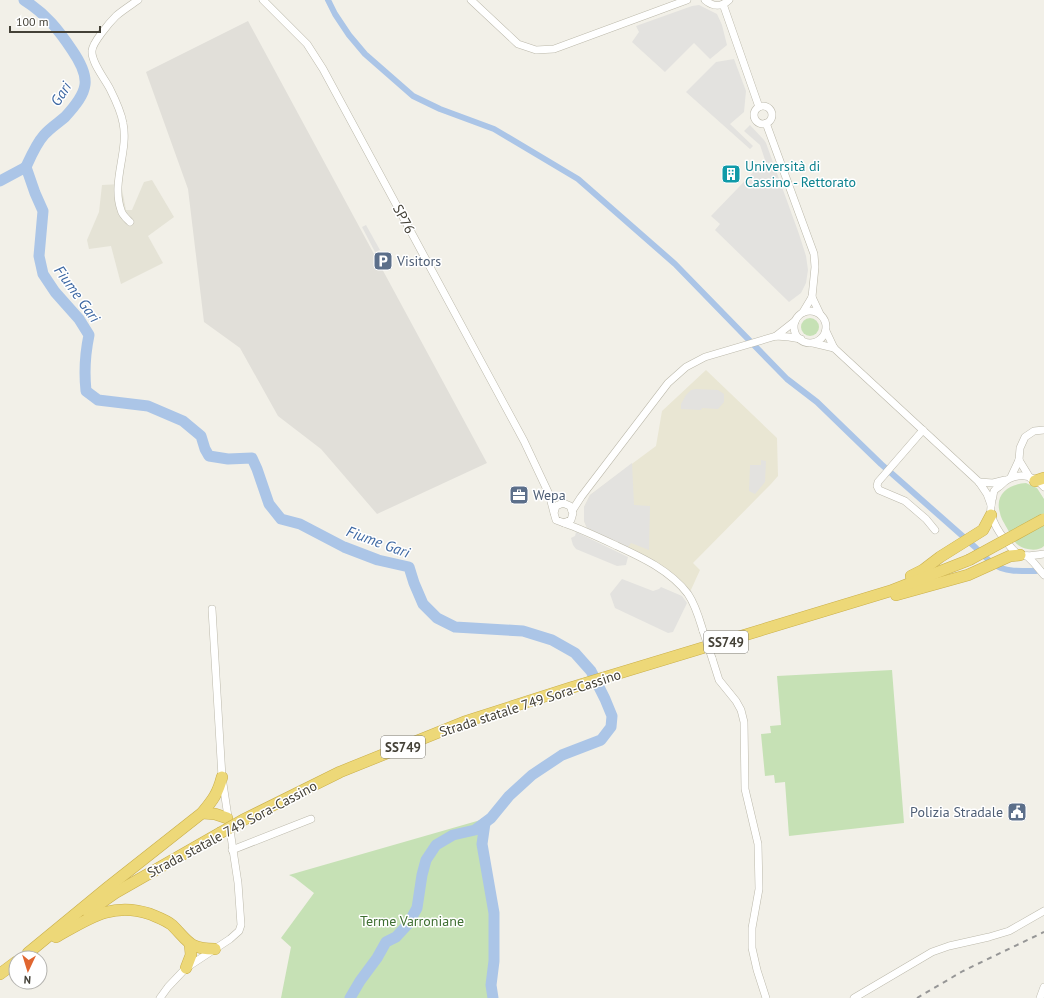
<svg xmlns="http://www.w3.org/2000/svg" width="1044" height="998" font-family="'PT Sans',sans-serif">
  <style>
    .residential { fill: #e5e3d6 }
    .industrial { fill: #e1dfd9 }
    .education { fill: #e9e6d3 }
    .green { fill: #c6e1b5 }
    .parking { fill: #e3e2df }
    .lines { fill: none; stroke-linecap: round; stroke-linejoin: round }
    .canal { stroke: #abc5e7; stroke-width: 6 }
    .river { stroke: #abc5e7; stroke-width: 11 }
    .minor-casing { stroke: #bcb9ab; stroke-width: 8 }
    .highway-casing { stroke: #caaf49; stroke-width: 12 }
    .minor { stroke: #fff; stroke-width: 7 }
    .highway { stroke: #edd878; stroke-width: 11 }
    .rail { stroke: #969696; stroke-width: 2; stroke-dasharray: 5 5; stroke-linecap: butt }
    .minor-bridge-casing { stroke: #bcb9ab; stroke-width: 8; stroke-linecap: butt }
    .highway-bridge-casing { stroke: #caaf49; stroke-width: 12; stroke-linecap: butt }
    .minor-bridge { stroke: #fff; stroke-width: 7 }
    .highway-bridge { stroke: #edd878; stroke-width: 11 }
    .labels { text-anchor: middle; stroke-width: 3; stroke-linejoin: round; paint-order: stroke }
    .shield { fill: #fff; stroke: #7c7a73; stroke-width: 1 }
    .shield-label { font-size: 13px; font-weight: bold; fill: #444137 }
    .culture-label { font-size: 14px; fill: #0d838f; stroke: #fff; text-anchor: start }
    .street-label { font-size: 14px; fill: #444137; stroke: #fff }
    .service-label { font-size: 14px; fill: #4e5e75; stroke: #fff; text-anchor: start }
    .park-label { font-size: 14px; fill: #3f6f32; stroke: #fff }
    .water-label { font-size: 15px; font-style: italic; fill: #3d68a3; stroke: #fff }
  </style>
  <rect width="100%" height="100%" fill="#f2f0e8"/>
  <path class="residential" d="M152,180L174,217L148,236L163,263L121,284L111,246L89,249L87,240L99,212L102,185L121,184L126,210H132L144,182Z"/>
  <path class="industrial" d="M248,21L487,463L377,514L321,449L278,416L240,348L204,322L188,189L146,72Z"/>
  <path class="education" d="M706,370L777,438L778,476L771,484L693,563L700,570L690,592L664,568L628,547L587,528L584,521V507L590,495L656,446L662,411Z"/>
  <g class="green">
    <circle cx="810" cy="327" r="9"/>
    <path d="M1026,483L1037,488L1044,499V546C1038,552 1025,550 1018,545C1014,542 1011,535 1008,530C1005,524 1001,519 1000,513C994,494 1009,484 1026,483Z"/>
    <path d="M892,670L904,823L789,836L785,782L775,783L774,775L765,776L761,734L771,733L770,726L781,725L777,676Z"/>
    <path d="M484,819L482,864L491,913L488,998H281L291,947L281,938L314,893L295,878L289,875Z"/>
  </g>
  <g class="parking">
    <path d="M699,5L717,14L722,25L727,45L710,59L694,43L665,72L632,42L639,32L636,26L692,6Z"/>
    <path d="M734,59L746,91L744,112L730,124L753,146L750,149L686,92L716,62Z"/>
    <path d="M750,125L764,140L766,143L799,234L806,256L808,270L806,283L801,293L789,302L715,230L720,224L711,216L765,160L760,145L744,131Z"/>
    <path d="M366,225L380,250L375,252L362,227Z"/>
    <path d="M383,255L389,266L384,268L378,257Z"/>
    <path d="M696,389L718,390L724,394V402L718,409L702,408L701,410L681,409V404L686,395L691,390Z"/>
    <path d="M761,460L766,461L765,482L755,494L749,491L750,465H761Z"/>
    <path d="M632,463L634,505L650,506L649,550L631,543L628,547L587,528L584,521V507L590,495Z"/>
    <path d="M576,532L628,557L626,565L617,566L576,549L573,545L571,538L575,536Z"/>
    <path d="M622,579L653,591L659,589L661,587L682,596L687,603L673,632L668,633L615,608L610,594Z"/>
  </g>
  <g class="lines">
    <path class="canal" d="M328,0L335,14L349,35L365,54L413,96L440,109L494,129L578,179L675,264L787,379L817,402L881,464L975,547C999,572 1002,571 1036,571"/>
    <g class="river">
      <path d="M24,0C46,14 58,29 72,50C92,79 89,91 65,117C58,123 50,128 44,135C36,144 31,156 26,167"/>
      <path d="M26,167L35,193L43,211L39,256L43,274L55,292L79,319L89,335C85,354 84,372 86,391L98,400L148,406L183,421L201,436L205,449L209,456L228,459L252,458L257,469L269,504L281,519L300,524L344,547L378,560L409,567L414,583L423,604L437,618L455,627L523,631L552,640L575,653L591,671L605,699L612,716L611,727L601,740L562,755L532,775L509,796L491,818L475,830L453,835L436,845L426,860L422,875L417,908L408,924L396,937L386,942L377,958L360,981L350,998"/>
      <path d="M0,181L26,167"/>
      <path d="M485,823L482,844L494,913V961L491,985L493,998"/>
    </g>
    <defs>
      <g id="minor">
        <path d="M263,0L307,44L323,69L524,441L549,494L554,513L556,520L564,523L571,520L573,513L570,506L563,503L556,506L554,513"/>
        <path d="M471,0L518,44L536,50L554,49L687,0"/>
        <path d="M705,0C713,7 722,7 729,0"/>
        <path d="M723,4L759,107"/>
        <circle cx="763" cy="115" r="9"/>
        <path d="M766,123L814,254L815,267L812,297L803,312"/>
        <path d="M130,222C127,219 122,215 121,210C111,182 129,151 123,123C121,111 115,99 110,89C105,79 91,62 92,51C92,43 110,22 116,16C123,10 131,5 138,0"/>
        <path d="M812,297L820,314"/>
        <circle cx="810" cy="327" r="16"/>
        <path d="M826,331L834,348L979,482L987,494L991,505"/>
        <path d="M776,336L795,321"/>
        <path d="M813,343L834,348"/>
        <path d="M923,430L878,482L877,486L879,490L905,501L926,519L935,530"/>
        <path d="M1019,460L1030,478"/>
        <path d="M1011,477L1019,460L1020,448L1025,437L1034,431L1044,430"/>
        <path d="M979,482L993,483L1005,480"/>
        <path d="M1044,487C1032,473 1014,472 1001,485C999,487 995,489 994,491C993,494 993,498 992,500C991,505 990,510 991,515C994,523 998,531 1003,537C1018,558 1019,558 1044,554"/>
        <path d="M572,511L581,497L668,383L686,367L705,357L776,336L789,337L801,339"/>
        <path d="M564,523C581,529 598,537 615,545C641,557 670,570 688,594C696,606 699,618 703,631"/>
        <path d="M1027,556L1034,563L1044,575"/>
        <path d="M712,658L719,680L736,701L741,710L744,722L745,789L758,844L759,889L752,928V948L757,970L766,998"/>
        <path d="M232,850L311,819"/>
        <path d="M160,998L168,987L186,968L230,939L239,931L241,925L238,883L222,777L212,609"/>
        <path d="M854,998L932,952L949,946L989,937L1009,931L1044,911"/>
        <path d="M1040,998L1044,987"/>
      </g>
      <g id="highway">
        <path d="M1035,481L1044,478"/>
        <path d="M911,576L923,570L940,557L983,530L991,515"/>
        <path d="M896,595L968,575L1010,556L1020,555"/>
        <path d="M202,813L215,814L227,818"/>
        <path d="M243,820L340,772L464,722L570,688L890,591L969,560"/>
        <path d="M88,912L115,893L220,833"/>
        <path d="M56,937C88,919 112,901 150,914C157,917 166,920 172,925C189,942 189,949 215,949"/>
        <path d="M28,953L107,888L202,813C213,800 218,793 222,777"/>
        <path d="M186,968L191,955L190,945"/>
        <path d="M0,974L16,962"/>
      </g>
    </defs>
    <use href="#minor" class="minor-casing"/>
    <use href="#highway" class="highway-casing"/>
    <use href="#minor" class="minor"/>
    <use href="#highway" class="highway"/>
    <path class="rail" d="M917,998L963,971L1044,932"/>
    <defs>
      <path id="minor-bridge" d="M703,631L712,658"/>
      <g id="highway-bridge">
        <path d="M969,560L1044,519"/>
        <path d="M220,833L243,820"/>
      </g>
    </defs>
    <use href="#minor-bridge" class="minor-bridge-casing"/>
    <use href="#highway-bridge" class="highway-bridge-casing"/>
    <use href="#minor-bridge" class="minor-bridge"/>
    <use href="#highway-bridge" class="highway-bridge"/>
  </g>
  <defs>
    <symbol id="building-square" viewBox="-11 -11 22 22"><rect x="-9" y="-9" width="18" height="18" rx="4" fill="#0f9aa8" stroke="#fff"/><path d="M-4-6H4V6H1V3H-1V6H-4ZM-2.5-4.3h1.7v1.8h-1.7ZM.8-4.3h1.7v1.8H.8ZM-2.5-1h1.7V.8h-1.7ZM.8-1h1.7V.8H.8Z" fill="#fff"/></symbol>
    <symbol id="parking-square" viewBox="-11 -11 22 22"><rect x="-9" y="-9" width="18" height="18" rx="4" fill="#5c6f8a" stroke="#fff"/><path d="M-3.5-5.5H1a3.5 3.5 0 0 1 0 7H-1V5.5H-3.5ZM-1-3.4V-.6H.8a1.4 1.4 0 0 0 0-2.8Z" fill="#fff"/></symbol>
    <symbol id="office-square" viewBox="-11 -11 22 22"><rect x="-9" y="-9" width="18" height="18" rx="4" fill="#5c6f8a" stroke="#fff"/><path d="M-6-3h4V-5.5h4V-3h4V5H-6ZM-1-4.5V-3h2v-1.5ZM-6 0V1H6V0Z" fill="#fff"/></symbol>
    <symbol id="civic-square" viewBox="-11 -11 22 22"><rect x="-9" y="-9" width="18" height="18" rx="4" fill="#5c6f8a" stroke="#fff"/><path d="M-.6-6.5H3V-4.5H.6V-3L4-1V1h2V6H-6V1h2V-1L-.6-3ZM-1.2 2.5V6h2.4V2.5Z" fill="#fff"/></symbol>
  </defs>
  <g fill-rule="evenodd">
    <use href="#building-square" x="720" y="163" width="22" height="22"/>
    <use href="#parking-square" x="372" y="250" width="22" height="22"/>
    <use href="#office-square" x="508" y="484" width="22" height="22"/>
    <use href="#civic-square" x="1006" y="801" width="22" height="22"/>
  </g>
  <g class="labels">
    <g class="shield">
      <rect x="704" y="631" width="44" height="22" rx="3"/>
      <rect x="381" y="736" width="44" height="22" rx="3"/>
    </g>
    <g class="shield-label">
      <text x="726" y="647">SS749</text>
      <text x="403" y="752">SS749</text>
    </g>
    <g class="culture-label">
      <text x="745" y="171">Università di<tspan x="745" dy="16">Cassino - Rettorato</tspan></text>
    </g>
    <g class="street-label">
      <text transform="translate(404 219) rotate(62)" y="5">SP76</text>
      <text transform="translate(530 703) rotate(-18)" y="5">Strada statale 749 Sora-Cassino</text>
      <text transform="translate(232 829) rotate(-28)" y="5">Strada statale 749 Sora-Cassino</text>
    </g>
    <g class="service-label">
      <text x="397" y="266">Visitors</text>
      <text x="533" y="500">Wepa</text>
      <text x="1003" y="817" text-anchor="end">Polizia Stradale</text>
    </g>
    <g class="park-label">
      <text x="412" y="926">Terme Varroniane</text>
    </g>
    <g class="water-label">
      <text transform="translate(61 94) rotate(-57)" y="5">Gari</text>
      <text transform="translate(77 294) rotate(54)" y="5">Fiume Gari</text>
      <text transform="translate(378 542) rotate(20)" y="5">Fiume Gari</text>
    </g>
  </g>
  <g transform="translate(28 970) rotate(184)"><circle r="19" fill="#ffffff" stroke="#b4b3af"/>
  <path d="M0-3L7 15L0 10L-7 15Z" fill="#e06630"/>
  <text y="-6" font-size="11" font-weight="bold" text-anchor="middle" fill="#444137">N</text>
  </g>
  <path d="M10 26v6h90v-6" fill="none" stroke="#444137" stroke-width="2"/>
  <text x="16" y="26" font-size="12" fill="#444137" stroke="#ffffff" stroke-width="3" paint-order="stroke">100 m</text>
</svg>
